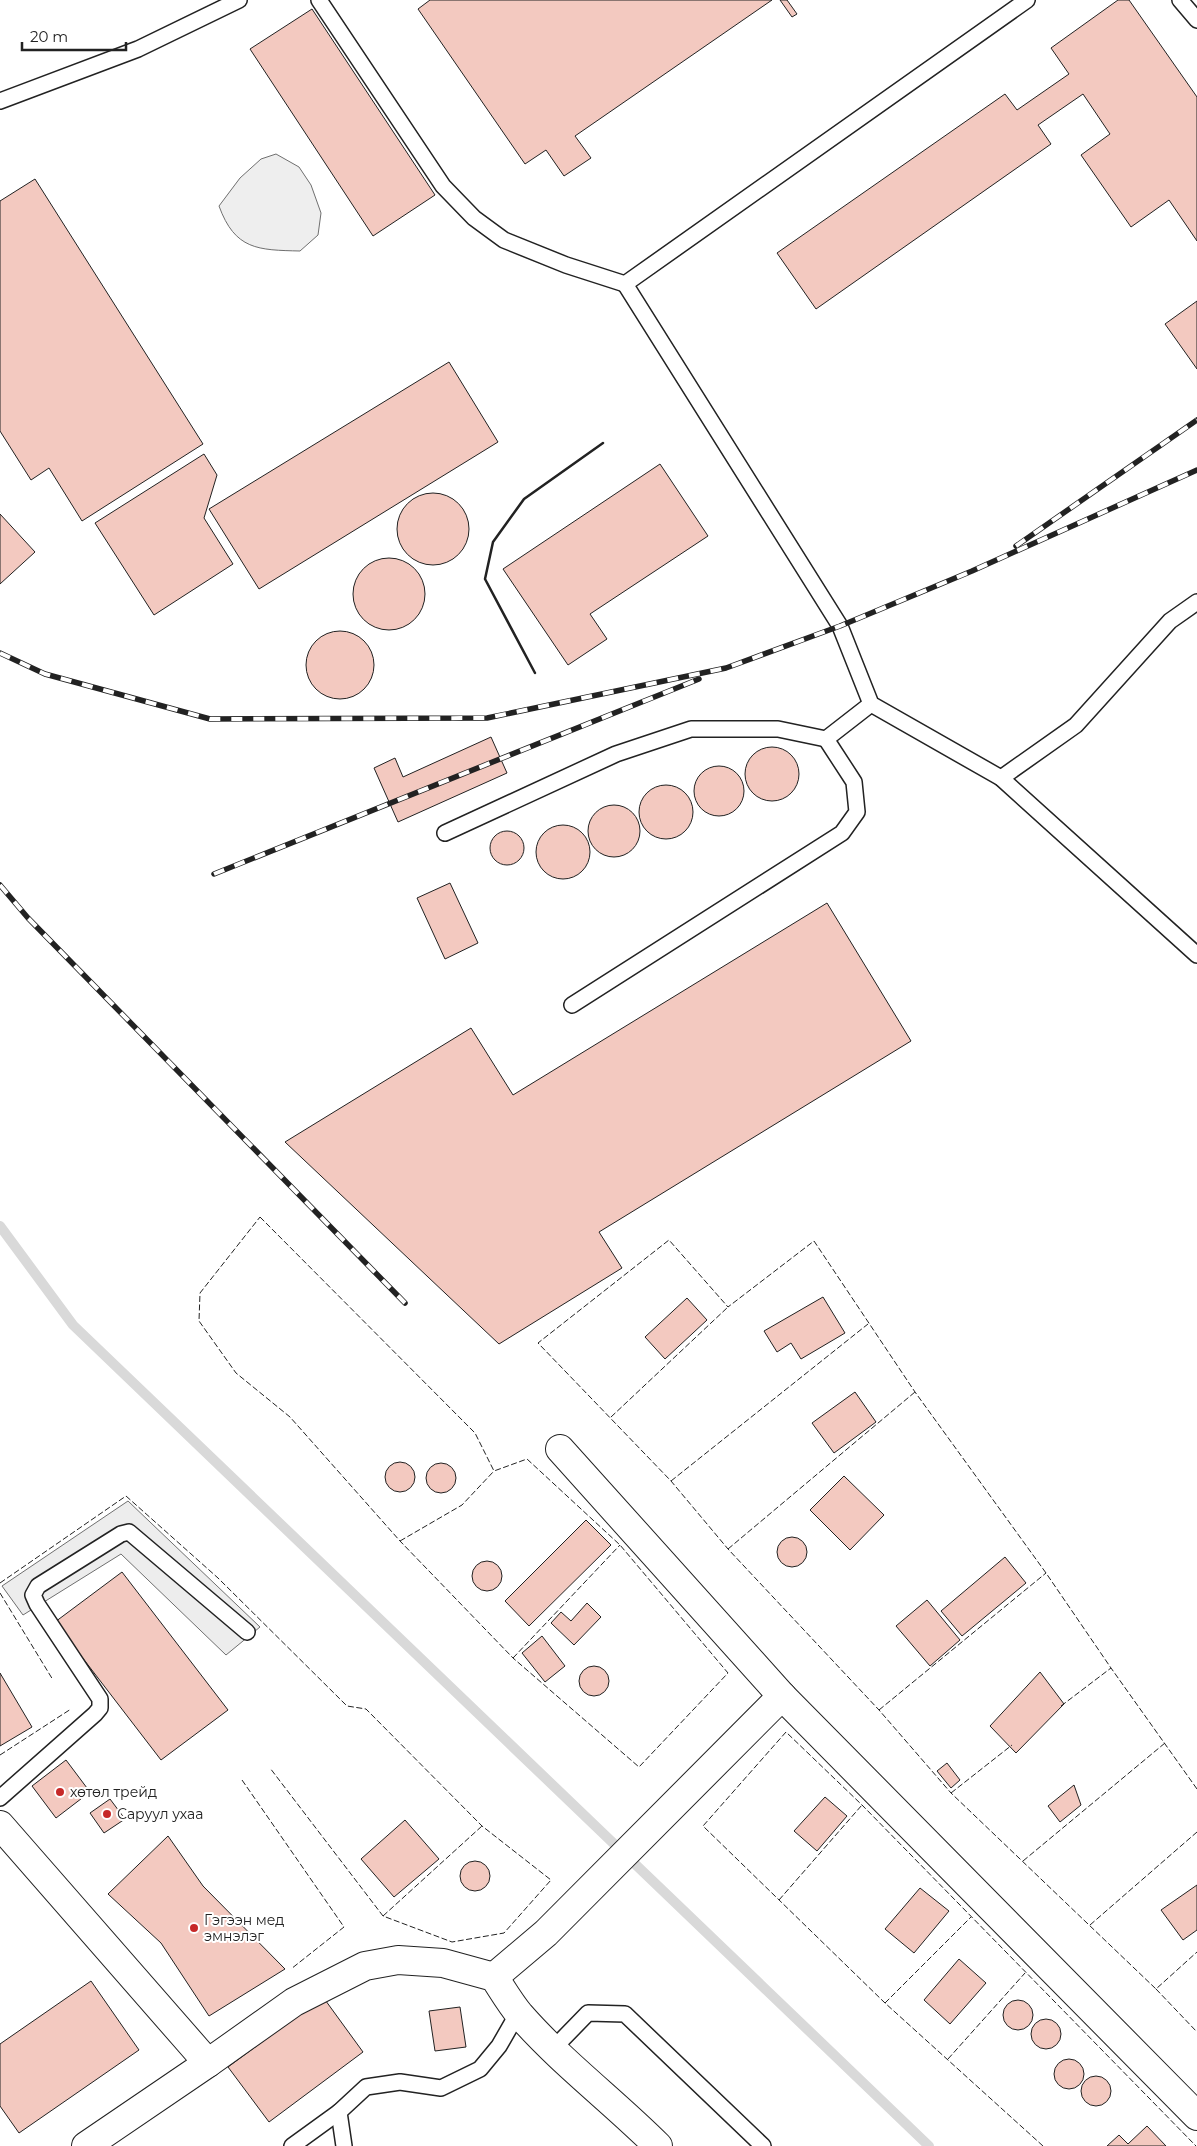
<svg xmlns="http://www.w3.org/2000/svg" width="1197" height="2146" font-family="Montserrat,sans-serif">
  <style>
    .green { fill: #eee; stroke: #6f6f6f }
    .parking { fill: #ededed; stroke: #6f6f6f }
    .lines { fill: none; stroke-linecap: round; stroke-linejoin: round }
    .stream { stroke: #d9d9d9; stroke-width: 10 }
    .building { fill: #f3c9c0; stroke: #222 }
    .service-casing { stroke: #222; stroke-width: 18 }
    .minor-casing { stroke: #222; stroke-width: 30 }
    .service { stroke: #fff; stroke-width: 15 }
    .minor { stroke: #fff; stroke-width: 28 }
    .rail-casing { stroke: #222; stroke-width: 5.5 }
    .rail { stroke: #fff; stroke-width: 4; stroke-dasharray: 11; stroke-linecap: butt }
    .fence { stroke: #222; stroke-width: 1; stroke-dasharray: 6 2.5; stroke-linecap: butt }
    .wall { stroke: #222; stroke-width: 2.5 }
    .poi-dot { fill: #c62828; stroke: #fff; stroke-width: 2 }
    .labels { text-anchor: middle; stroke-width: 4; stroke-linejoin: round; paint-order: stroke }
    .poi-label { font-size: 14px; fill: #222; stroke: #fff; text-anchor: start }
  </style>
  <rect width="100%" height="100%" fill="#fff"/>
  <path class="green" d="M276,154L299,167L311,185L321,213L318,235L300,251C258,250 235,250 219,206L240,178L261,159Z"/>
  <path class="parking" d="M128,1501L260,1627L226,1655L121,1554L23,1615L2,1586Z"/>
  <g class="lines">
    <path class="stream" d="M0,1226L73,1325L929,2146"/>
  </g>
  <g class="building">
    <path d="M430,0H772L575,136L591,158L564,176L546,150L525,164L418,9Z"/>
    <path d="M780,0H787L797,14L792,17Z"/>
    <path d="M1118,0H1129L1197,97V241L1169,200L1131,227L1081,155L1110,134L1083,94L1038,125L1051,144L816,309L777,253L1005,94L1017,110L1069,74L1051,48Z"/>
    <path d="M312,9L435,195L373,236L250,49Z"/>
    <path d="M35,179L203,444L82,521L49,468L31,480L0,431V201Z"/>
    <path d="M1197,301V369L1165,324Z"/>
    <path d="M449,362L498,442L259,589L209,509Z"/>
    <path d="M204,454L217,475L204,518L233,564L154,615L95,523Z"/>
    <path d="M660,464L708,536L590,614L607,639L568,665L503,569Z"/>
    <circle cx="433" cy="529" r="36"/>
    <path d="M0,514L35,552L0,584Z"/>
    <circle cx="389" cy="594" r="36"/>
    <circle cx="340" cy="665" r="34"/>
    <path d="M491,737L507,773L398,822L374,768L395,758L403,777Z"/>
    <circle cx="772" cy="774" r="27"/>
    <circle cx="719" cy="791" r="25"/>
    <circle cx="666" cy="812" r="27"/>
    <circle cx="614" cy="831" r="26"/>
    <circle cx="563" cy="852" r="27"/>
    <circle cx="507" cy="848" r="17"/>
    <path d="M450,883L478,943L445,959L417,898Z"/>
    <path d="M827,903L911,1041L599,1232L622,1268L499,1344L285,1142L471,1028L513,1095Z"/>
    <path d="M823,1297L845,1333L801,1359L791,1343L777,1352L764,1331Z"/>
    <path d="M687,1298L707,1320L665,1359L645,1337Z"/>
    <path d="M855,1392L876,1422L834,1453L812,1423Z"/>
    <circle cx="400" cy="1477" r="15"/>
    <circle cx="441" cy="1478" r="15"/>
    <path d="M844,1476L884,1515L850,1550L810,1510Z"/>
    <path d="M586,1520L611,1545L529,1626L505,1601Z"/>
    <circle cx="792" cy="1552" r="15"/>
    <path d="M1005,1557L1026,1583L962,1636L941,1611Z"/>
    <circle cx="487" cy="1576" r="15"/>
    <path d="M122,1572L228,1710L161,1760L55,1622Z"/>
    <path d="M927,1600L960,1640L930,1666L896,1626Z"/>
    <path d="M587,1603L601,1617L574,1645L551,1623L561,1612L571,1621Z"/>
    <path d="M542,1636L565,1666L545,1682L522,1653Z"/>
    <circle cx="594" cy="1681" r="15"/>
    <path d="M1040,1672L1064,1704L1016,1753L990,1726Z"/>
    <path d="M0,1673L32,1727L0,1746Z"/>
    <path d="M66,1760L90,1792L56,1818L32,1786Z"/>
    <path d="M947,1763L960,1780L951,1788L937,1771Z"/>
    <path d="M1074,1785L1081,1805L1060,1822L1048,1806Z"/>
    <path d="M825,1797L847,1816L817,1851L794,1831Z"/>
    <path d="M110,1799L125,1819L104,1833L90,1813Z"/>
    <path d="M405,1820L439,1859L394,1897L361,1859Z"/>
    <path d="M168,1836L203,1886L285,1969L209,2016L161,1943L108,1894Z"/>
    <circle cx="475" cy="1876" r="15"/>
    <path d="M1197,1885V1930L1183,1940L1161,1910Z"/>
    <path d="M920,1888L949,1911L914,1953L885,1929Z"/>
    <path d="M959,1959L986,1983L950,2024L924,2000Z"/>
    <path d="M91,1981L139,2050L19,2133L0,2106V2044Z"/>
    <path d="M323,1997L363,2052L269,2122L228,2067Z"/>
    <circle cx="1018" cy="2015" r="15"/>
    <path d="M460,2007L466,2047L435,2051L429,2011Z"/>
    <circle cx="1046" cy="2034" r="15"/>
    <circle cx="1069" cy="2074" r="15"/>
    <circle cx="1096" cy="2091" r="15"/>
    <path d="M1147,2126L1166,2146H1107L1119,2135L1128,2144Z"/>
  </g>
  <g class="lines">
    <defs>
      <g id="service">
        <path d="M319,0L443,186L474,218L504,240L566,265L625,284L1027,0"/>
        <path d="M1180,0L1197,20"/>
        <path d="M0,101L138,49L239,0"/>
        <path d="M625,284L840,626L871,704L1001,778L1197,955"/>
        <path d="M1001,778L1076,725L1170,621L1197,602"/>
        <path d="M445,833L616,754L691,729H778L826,739L871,704"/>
        <path d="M572,1005L842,833L857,812L854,782L826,739"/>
        <path d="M0,1798L95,1714L100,1708V1699L37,1604L33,1595L38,1586L121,1534L129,1532L247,1632"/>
        <path d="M552,2050L588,2013L625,2014L763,2146"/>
        <path d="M292,2146L339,2112"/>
        <path d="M344,2146L339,2112L366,2087L400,2082L441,2088L480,2069L499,2046L518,2013"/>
      </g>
      <g id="minor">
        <path d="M560,1449L782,1696L1197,2116"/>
        <path d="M0,1825L208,2063L86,2146"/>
        <path d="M494,1977L546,1933L782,1696"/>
        <path d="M208,2063L294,2002L365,1966L398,1960L443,1963L494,1977C502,1989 510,2003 520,2015C562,2063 613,2101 658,2146"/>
      </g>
    </defs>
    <use href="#service" class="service-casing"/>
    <use href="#minor" class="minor-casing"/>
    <use href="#service" class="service"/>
    <use href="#minor" class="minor"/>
    <defs>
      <g id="rail">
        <path d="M1016,546L1197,420"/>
        <path d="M0,653L45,674L210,719L487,718L726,668L840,626L972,571L1197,470"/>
        <path d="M214,874L699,679"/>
        <path d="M0,885L28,918L405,1303"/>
      </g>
    </defs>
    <use href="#rail" class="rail-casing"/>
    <use href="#rail" class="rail"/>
    <g class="fence">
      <path d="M260,1217L475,1433L494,1471L527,1459L620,1545L728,1673L639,1767L513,1658L400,1541L290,1417L236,1373L199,1321L200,1293Z"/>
      <path d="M611,1417L728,1307"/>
      <path d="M671,1481L868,1324"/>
      <path d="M400,1541L462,1505L494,1471"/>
      <path d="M728,1549L915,1392"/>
      <path d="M0,1583L126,1496L218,1578L347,1706L366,1709L482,1826L551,1880L504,1933L452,1942L383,1916L270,1768"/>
      <path d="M0,1593L53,1680"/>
      <path d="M513,1658L620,1545"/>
      <path d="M1061,1706L1111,1668"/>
      <path d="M879,1710L1046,1573"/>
      <path d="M0,1755L71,1709"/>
      <path d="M242,1780L344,1927L291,1969"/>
      <path d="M1197,1789L1111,1668L1046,1573L915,1392L814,1241L728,1307L669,1240L538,1343L671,1481L728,1549L879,1710L951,1793L1156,1989L1197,1952"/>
      <path d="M951,1793L1012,1745"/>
      <path d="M1023,1861L1165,1743"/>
      <path d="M779,1900L862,1805"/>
      <path d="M383,1916L482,1826"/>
      <path d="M1090,1925L1197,1832"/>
      <path d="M1156,1989L1197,2032"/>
      <path d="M885,2003L971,1917"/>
      <path d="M948,2059L1025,1973"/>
      <path d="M1043,2146L885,2003L703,1826L786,1732L862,1805L1196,2146"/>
    </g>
    <path class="wall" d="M535,673L485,579L493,542L524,499L603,443"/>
  </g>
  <g class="poi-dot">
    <circle cx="60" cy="1792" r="5"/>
    <circle cx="107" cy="1814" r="5"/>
    <circle cx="194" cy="1928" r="5"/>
  </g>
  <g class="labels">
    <g class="poi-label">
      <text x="70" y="1797">хөтөл трейд</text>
      <text x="117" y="1819">Саруул ухаа</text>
      <text x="204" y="1925">Гэгээн мед<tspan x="204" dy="16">эмнэлэг</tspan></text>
    </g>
  </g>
  <path d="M22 42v8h104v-8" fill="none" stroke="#222222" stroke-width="2.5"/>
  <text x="30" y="42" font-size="15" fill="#222222" stroke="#ffffff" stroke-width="4" paint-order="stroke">20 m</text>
</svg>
